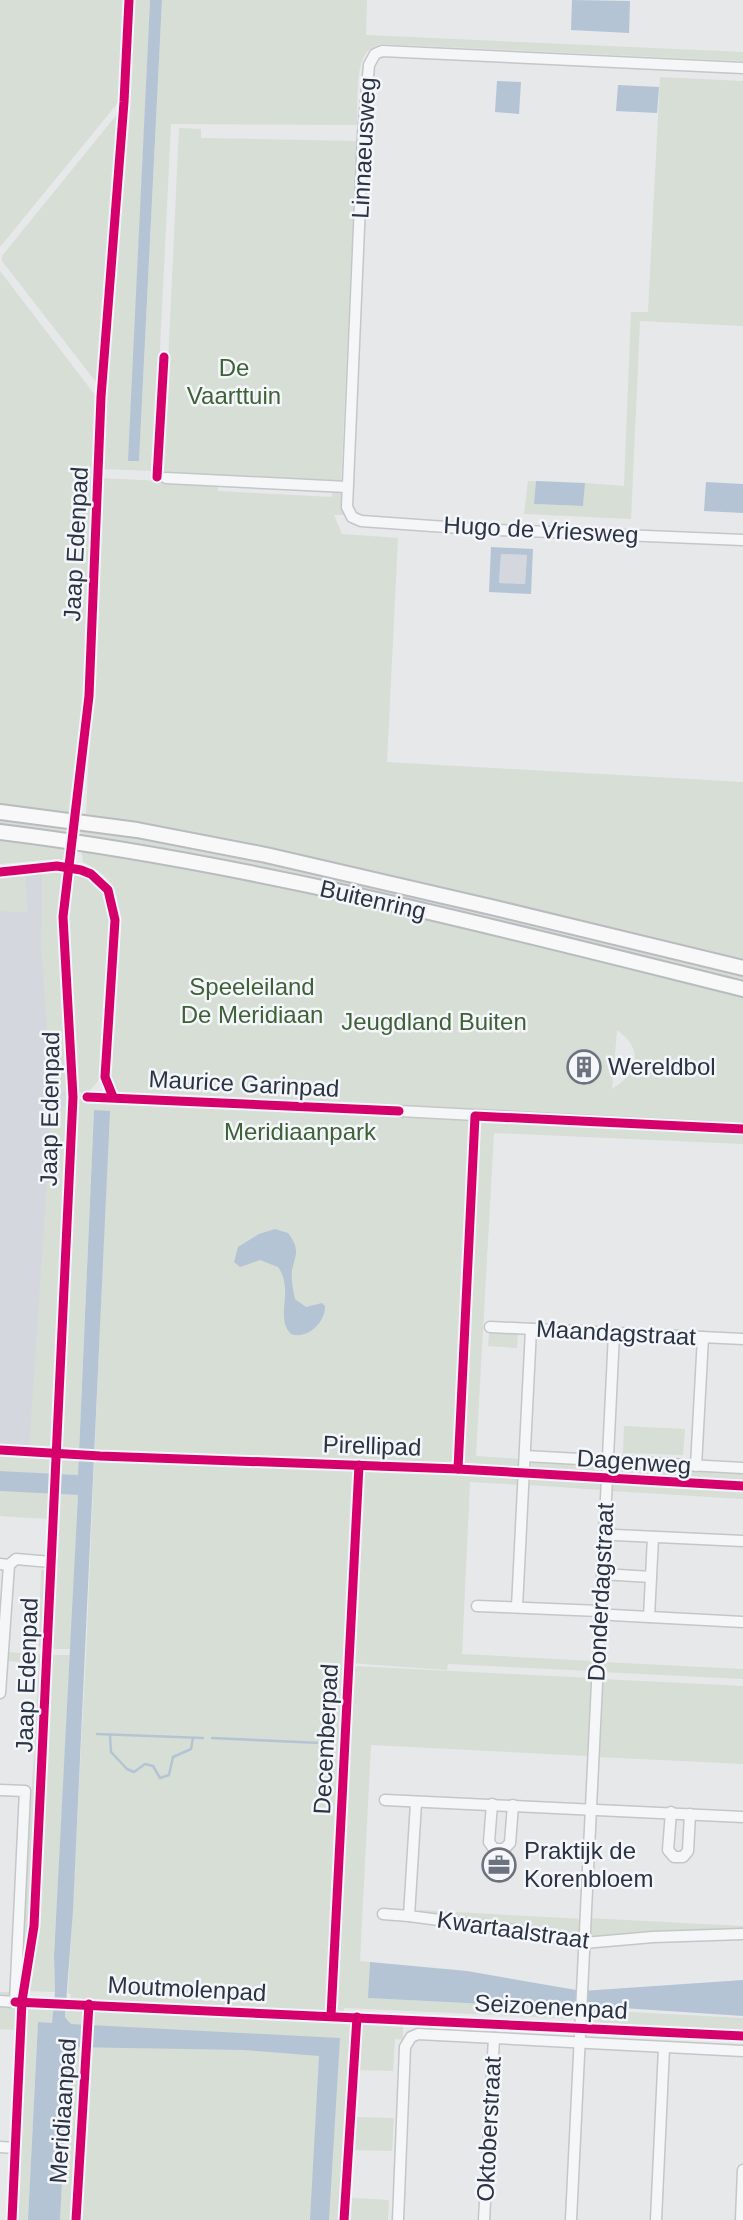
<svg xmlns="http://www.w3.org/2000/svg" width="743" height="2220" font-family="Helvetica,sans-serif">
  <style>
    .built { fill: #d4d7dd }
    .green { fill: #d6ded6; fill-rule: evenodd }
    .water { fill: #b4c4d5; fill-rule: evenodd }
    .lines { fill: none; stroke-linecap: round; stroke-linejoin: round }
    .stream { stroke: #b4c4d5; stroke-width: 2.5 }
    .minor-casing { stroke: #c4c6c8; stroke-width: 13 }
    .highway-casing { stroke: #b8bbbf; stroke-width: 18 }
    .minor { stroke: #f5f6f7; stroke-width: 10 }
    .highway { stroke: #f8f8f8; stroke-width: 14 }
    .cycleway-casing { stroke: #f4f6f9; stroke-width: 13 }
    .cycleway { stroke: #d6006c; stroke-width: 9 }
    .labels { text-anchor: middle; stroke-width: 5; stroke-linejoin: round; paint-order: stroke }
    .street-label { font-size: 24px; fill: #2b3445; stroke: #f4f6f9 }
    .park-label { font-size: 24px; fill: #3f6138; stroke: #f4f6f9 }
    .poi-label { font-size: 24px; fill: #2b3445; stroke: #f4f6f9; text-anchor: start }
  </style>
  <rect width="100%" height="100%" fill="#e6e8ea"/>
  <g class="built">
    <path d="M501,554L527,555L525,584L499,583Z"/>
    <path d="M0,869H73L55,1452L0,1450Z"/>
  </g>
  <g class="green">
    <path d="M0,0H126L121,99L0,247Z"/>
    <path d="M133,0H150L129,461H139L162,0H367L366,35L743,52V61L380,44C375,46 369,49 366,53C355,68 358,106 357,125L171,124L154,471L103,469V411L125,133Z"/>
    <path d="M660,77L743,81V326L640,321L631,519L524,514L528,481H536L535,504L583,506L585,483L624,486L631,312H648Z"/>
    <path d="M118,113L101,354L98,381L96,382L2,261V256Z"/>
    <path d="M179,128L201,129V138L357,141L341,481L335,483L163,473Z"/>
    <path d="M0,271L98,399L82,733L71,813L0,804Z"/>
    <path d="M101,478L218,484V491L332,497L333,489L343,492L344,515H334L342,534L398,538L387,762L743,782V962C525,909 307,853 86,815Z"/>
    <path d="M0,816L69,824L68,834L0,825Z"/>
    <path d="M81,826L179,841L743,972V984L296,877L160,849L80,838Z"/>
    <path d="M0,837L73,846L71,861L57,859L0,864Z"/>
    <path d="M81,848L165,860L357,903L743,995V1123L609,1118L743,1130V1144L494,1133L476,1456L522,1459V1468L464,1464V1471L522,1474L521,1485L470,1482L462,1654L592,1661L591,1671L448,1664L447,1670L350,1663L349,1701L352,1666L591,1678L588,1756L371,1745L360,1961L370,1962L369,1998L547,2007L578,2006L577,2019L344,2008V2015L354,2016L344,2220H60L70,2022L65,2017L67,2007H70L71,1994L68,1993L86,1655L109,1112L94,1110L79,1450L58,1449L74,1099H110L118,908C117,884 104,873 83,862ZM617,1030C644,1049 639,1073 612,1089Z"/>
    <path d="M56,868L64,869C58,919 63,967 67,1016C69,1042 68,1067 69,1093L51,1089L41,946L42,870Z"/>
    <path d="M70,870C96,874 106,884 112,909L102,1076L88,1093H74C73,1019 60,944 70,870Z"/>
    <path d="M25,872L28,913L0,911V873Z"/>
    <path d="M68,1106L52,1449L29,1448L51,1117L60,1108Z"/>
    <path d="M489,1332L518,1333L517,1348L488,1346Z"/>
    <path d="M624,1426L685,1429L683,1455L623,1453Z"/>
    <path d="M0,1453L52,1456L51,1474L0,1471Z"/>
    <path d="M58,1457H79L78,1475L57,1474Z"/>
    <path d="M532,1459L601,1464V1472L531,1469Z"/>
    <path d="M612,1464L743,1472V1481L611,1473Z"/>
    <path d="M531,1475L601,1479L600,1490L530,1485Z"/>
    <path d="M611,1480L743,1487V1499L611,1491Z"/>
    <path d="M0,1491L50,1493L49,1519L0,1516Z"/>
    <path d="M56,1494L78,1495L71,1649H52Z"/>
    <path d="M41,1570H48L46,1647H39Z"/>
    <path d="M8,1652L45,1655L31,1919L21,1973L39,1663L7,1661Z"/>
    <path d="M51,1655H70L54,1956L55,1992L27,1991L37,1910Z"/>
    <path d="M603,1662L743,1669V1679L602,1672Z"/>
    <path d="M601,1679L743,1686V1764L598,1757Z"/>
    <path d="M419,1910L583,1919L578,1938L419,1914Z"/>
    <path d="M587,1918L743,1926V1931L591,1938L588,1935Z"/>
    <path d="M0,1992H9V2004L19,2005L16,2030L0,2029Z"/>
    <path d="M26,2005L54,2006L53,2023H38L28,2220H15Z"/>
    <path d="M590,2010L743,2018V2030L589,2022Z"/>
    <path d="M359,2019L403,2023V2040L395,2039L393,2071L357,2070Z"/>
    <path d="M357,2117L394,2118L392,2151L355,2150Z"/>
    <path d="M352,2198L389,2200L388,2220H351Z"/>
  </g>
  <g class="water">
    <path d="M150,0H162L139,461H128Z"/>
    <path d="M572,0L630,1L629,33L571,30Z"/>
    <path d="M497,81L521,82L519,114L495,112Z"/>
    <path d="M618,85L659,87L657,113L616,111Z"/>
    <path d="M536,481L585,483L583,506L534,504Z"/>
    <path d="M706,482L743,484V513L704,511Z"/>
    <path d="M491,547L533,549L531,594L489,592ZM501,554L527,555L525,584L499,583Z"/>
    <path d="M94,1110L110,1111L73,1910L65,2017L71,2024L340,2038L329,2220H310L319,2056L244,2050L69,2047L60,2220H28L38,2022L52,2023L55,1992L54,1956L78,1495L0,1491V1471L78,1475Z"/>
    <path d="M275,1229L288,1233C300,1249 296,1253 292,1270C291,1279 293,1290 295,1299L306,1307L322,1303L325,1306C326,1322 307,1340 291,1334C274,1316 295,1292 278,1267L260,1260L240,1267L234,1262L238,1247L259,1234Z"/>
    <path d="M370,1962L467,1971L582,1991L743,1980V2016L592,2006L547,2007L368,1998Z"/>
  </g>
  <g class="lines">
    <g class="stream">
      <path d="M97,1734L203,1738"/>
      <path d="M110,1735L111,1752L127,1769L134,1772L145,1764L153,1766L160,1778L169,1775L173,1757L191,1749L193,1738"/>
      <path d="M212,1738L321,1743"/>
    </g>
    <defs>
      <g id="minor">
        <path d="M743,68L382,51L375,54L369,65L363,134L347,507L352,517L361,521L475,529L743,540"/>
        <path d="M166,478L347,487"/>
        <path d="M399,1111L743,1129"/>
        <path d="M490,1327L743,1339"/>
        <path d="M525,1456L743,1468"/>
        <path d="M696,1466L703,1337"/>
        <path d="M615,1535L743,1541"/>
        <path d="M0,1564L9,1565L16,1559L51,1562"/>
        <path d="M602,1574L651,1577"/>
        <path d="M477,1606L600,1611"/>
        <path d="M517,1607L531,1329"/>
        <path d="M612,1615L743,1622"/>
        <path d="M649,1617L653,1537"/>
        <path d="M0,1693L9,1565"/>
        <path d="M0,1790L25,1791L15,2002L0,2001"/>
        <path d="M385,1800L743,1817"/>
        <path d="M416,1803L409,1916L522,1931L584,1943L653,1937L743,1934"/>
        <path d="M492,1804L489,1842L494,1849H504L510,1843L513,1805"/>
        <path d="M671,1812L668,1850L674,1857H683L688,1851L690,1814"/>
        <path d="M383,1914L409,1916"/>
        <path d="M0,2147L15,2148"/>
        <path d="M398,2220L405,2047L411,2037L418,2034L743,2051"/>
        <path d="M484,2220L494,2038"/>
        <path d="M571,2220L614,1333"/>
        <path d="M656,2220L664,2048"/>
        <path d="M741,2220L743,2170"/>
      </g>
      <g id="highway">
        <path d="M0,812L137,830L266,855L491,907L743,968"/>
        <path d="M0,832C251,863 498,928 743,989"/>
      </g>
    </defs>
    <use href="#minor" class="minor-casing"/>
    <use href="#highway" class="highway-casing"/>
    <use href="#minor" class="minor"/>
    <use href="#highway" class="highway"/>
    <defs>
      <g id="cycleway">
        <path d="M157,477L164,357"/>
        <path d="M0,872L57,866L81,870L91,874L108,890L115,920L105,1077L113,1097"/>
        <path d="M87,1097L399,1111"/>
        <path d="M0,1450L100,1456L458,1469L743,1486"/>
        <path d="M458,1469L475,1116L743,1129"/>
        <path d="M15,2002L743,2036"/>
        <path d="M331,2016L359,1465"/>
        <path d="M12,2220L22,2001L34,1926L73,1097L63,917L89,696L101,397L124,102L129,0"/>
        <path d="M76,2220L89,2004"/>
        <path d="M344,2220L357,2017"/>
      </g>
    </defs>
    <use href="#cycleway" class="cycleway-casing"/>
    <use href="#cycleway" class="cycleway"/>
  </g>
  <defs>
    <symbol id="building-ring" viewBox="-11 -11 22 22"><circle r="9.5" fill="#f4f6f9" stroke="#6c737f" stroke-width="1.5"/><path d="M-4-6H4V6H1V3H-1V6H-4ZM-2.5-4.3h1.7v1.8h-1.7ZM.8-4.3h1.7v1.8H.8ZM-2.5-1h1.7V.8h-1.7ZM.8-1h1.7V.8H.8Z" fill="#6c737f"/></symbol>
    <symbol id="office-ring" viewBox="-11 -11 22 22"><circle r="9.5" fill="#f4f6f9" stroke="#6c737f" stroke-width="1.5"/><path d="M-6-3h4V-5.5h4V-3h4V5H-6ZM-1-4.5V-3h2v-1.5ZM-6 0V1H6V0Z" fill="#6c737f"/></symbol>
  </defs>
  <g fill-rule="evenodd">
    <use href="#building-ring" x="565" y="1048" width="38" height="38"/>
    <use href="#office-ring" x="480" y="1846" width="38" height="38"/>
  </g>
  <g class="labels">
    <g class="street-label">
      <text transform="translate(364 148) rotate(-87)" y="8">Linnaeusweg</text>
      <text transform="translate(541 530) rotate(3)" y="8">Hugo de Vriesweg</text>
      <text transform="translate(76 544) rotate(-87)" y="8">Jaap Edenpad</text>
      <text transform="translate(373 900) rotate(13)" y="8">Buitenring</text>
      <text transform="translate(244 1084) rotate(3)" y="8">Maurice Garinpad</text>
      <text transform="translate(50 1109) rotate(-89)" y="8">Jaap Edenpad</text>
      <text transform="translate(616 1333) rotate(3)" y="8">Maandagstraat</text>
      <text transform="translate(372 1446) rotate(2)" y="8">Pirellipad</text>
      <text transform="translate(634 1462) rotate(4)" y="8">Dagenweg</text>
      <text transform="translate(601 1592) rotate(-87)" y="8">Donderdagstraat</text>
      <text transform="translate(27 1675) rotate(-88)" y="8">Jaap Edenpad</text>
      <text transform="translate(326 1739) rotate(-87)" y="8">Decemberpad</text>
      <text transform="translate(513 1930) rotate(8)" y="8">Kwartaalstraat</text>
      <text transform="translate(187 1989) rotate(3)" y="8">Moutmolenpad</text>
      <text transform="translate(551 2007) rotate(3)" y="8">Seizoenenpad</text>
      <text transform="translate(63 2111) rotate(-86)" y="8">Meridiaanpad</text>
      <text transform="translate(489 2129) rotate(-87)" y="8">Oktoberstraat</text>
    </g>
    <g class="park-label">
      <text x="234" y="376">De<tspan x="234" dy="28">Vaarttuin</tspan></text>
      <text x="252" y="995">Speeleiland<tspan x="252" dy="28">De Meridiaan</tspan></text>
      <text x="434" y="1030">Jeugdland Buiten</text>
      <text x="300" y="1140">Meridiaanpark</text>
    </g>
    <g class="poi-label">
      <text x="608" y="1075">Wereldbol</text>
      <text x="524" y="1859">Praktijk de<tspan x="524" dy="28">Korenbloem</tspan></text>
    </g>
  </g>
</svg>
